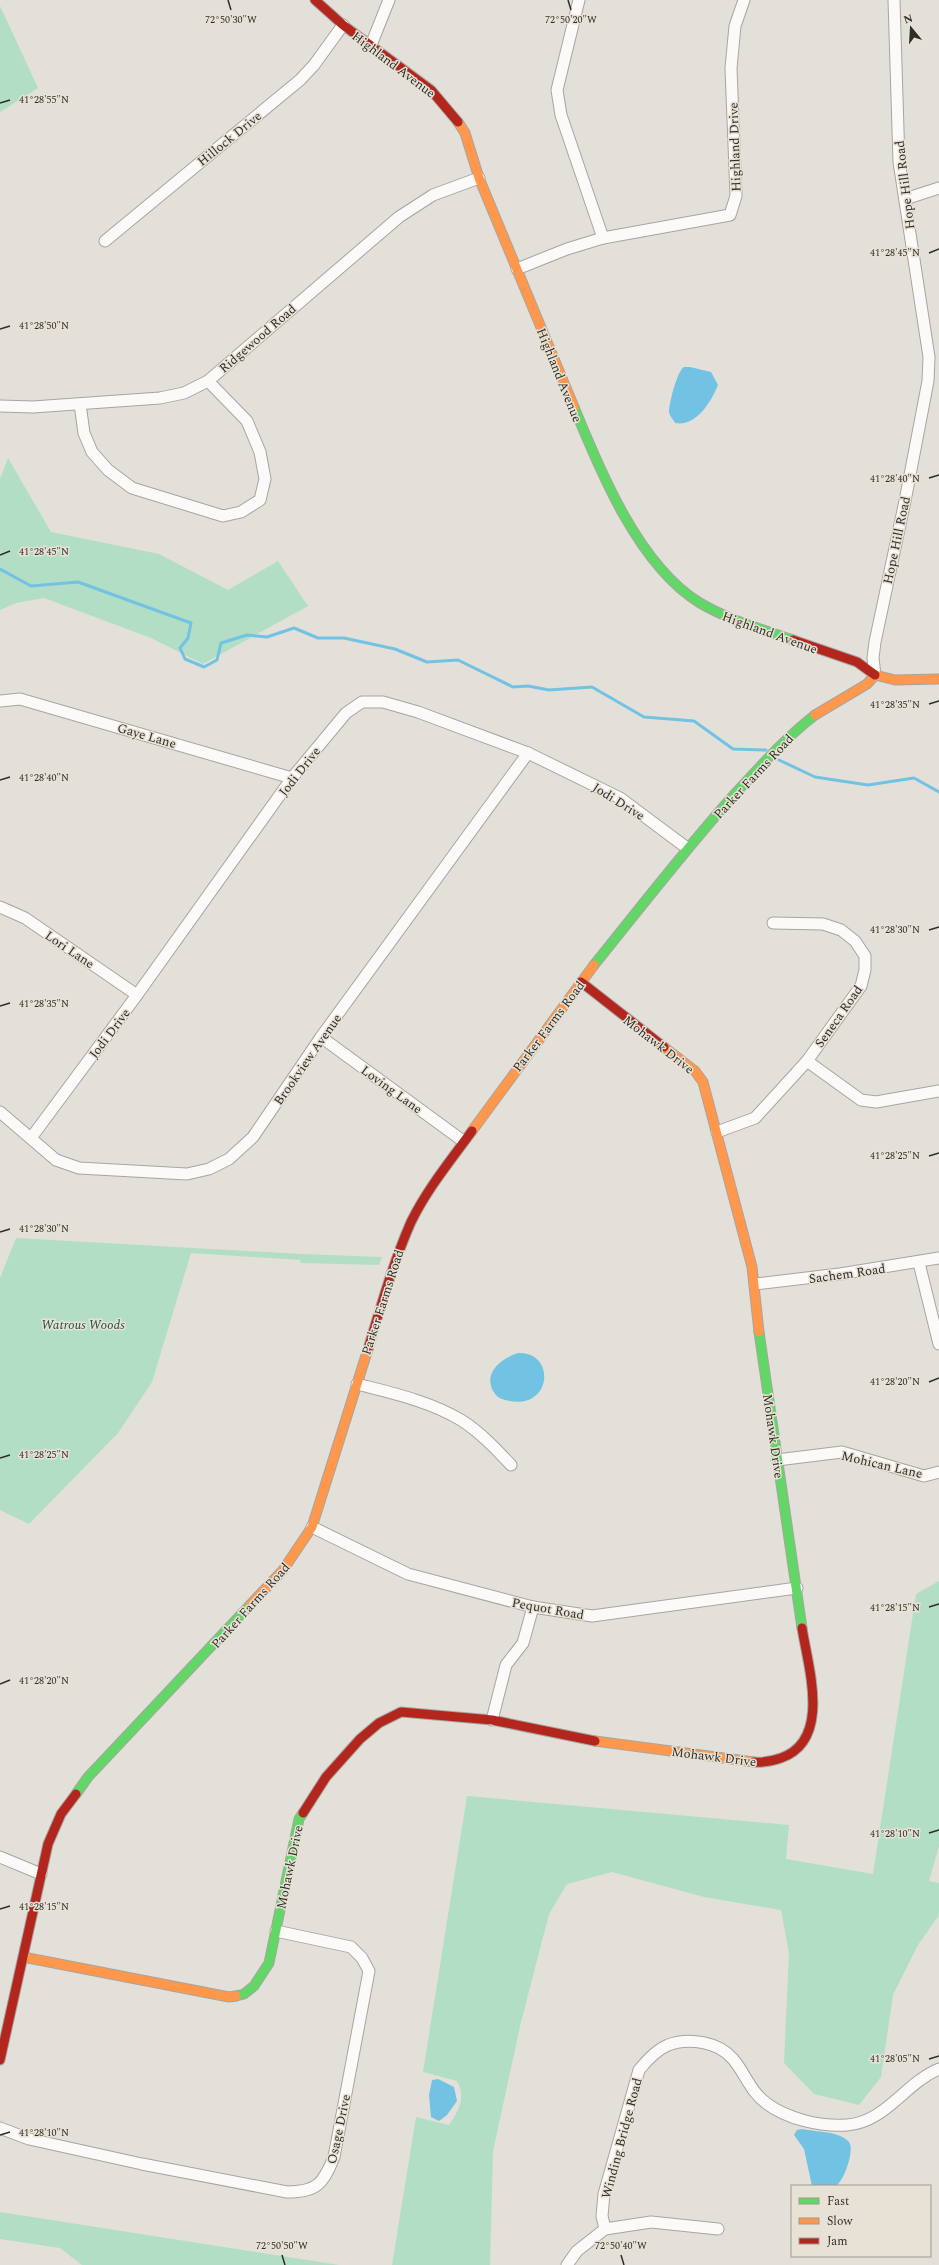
<svg xmlns="http://www.w3.org/2000/svg" width="939" height="2265" font-family="Spectral,serif">
  <style>
    .green { fill: #b2dec5 }
    .water { fill: #72c3e3 }
    .lines { fill: none; stroke-linecap: round; stroke-linejoin: round }
    .stream { stroke: #72c3e3; stroke-width: 3 }
    .street-casing { stroke: #a7a59f; stroke-width: 13 }
    .fast-casing { stroke: #a7a59f; stroke-width: 11 }
    .slow-casing { stroke: #a7a59f; stroke-width: 11 }
    .jam-casing { stroke: #a7a59f; stroke-width: 11 }
    .street { stroke: #fbfaf9; stroke-width: 11 }
    .fast { stroke: #63d668; stroke-width: 9 }
    .slow { stroke: #ff974d; stroke-width: 9 }
    .jam { stroke: #b3261e; stroke-width: 9 }
    .ticks { fill: none; stroke: #2f2d28; stroke-width: 1.5 }
    .labels { text-anchor: middle; stroke-width: 3; stroke-linejoin: round; paint-order: stroke }
    .street-label { font-size: 13px; fill: #2f2d28; stroke: #e7e2d5 }
    .park-label { font-size: 13px; font-style: italic; fill: #214f3a; stroke: #e7e2d5 }
    .ticks-label { font-size: 10px; text-anchor: middle; fill: #2f2d28; stroke: #e7e2d5; stroke-width: 3; stroke-linejoin: round; paint-order: stroke }
  </style>
  <rect width="100%" height="100%" fill="#e3e0d9"/>
  <g class="green">
    <path d="M0,6L38,88L0,112Z"/>
    <path d="M8,458L51,532L159,554L228,590L278,561L308,606L203,664L151,638L44,598L16,603L0,610V479Z"/>
    <path d="M16,1238L301,1254L382,1257L379,1265L300,1263L301,1260L191,1253L152,1382L118,1433L29,1524L0,1510V1278Z"/>
    <path d="M939,1581V1846L929,1881L939,1883V1915L918,1945L893,1995L881,2077L859,2105L814,2094L784,2063L789,1953L781,1910L704,1897L612,1872L567,1884L549,1914L521,2022L493,2151L490,2265H392L416,2117L449,2125C459,2110 466,2098 457,2081L423,2072L467,1796L789,1825L786,1859L873,1874L916,1594Z"/>
    <path d="M0,2212L339,2265H82L60,2248L0,2239Z"/>
  </g>
  <g class="water">
    <path d="M684,367H690L711,372L718,385C711,402 696,427 675,423C673,419 670,417 669,412C669,404 677,371 684,367Z"/>
    <path d="M518,1353C558,1351 552,1416 502,1399C497,1397 496,1395 493,1391C483,1372 502,1358 518,1353Z"/>
    <path d="M438,2079L454,2087L457,2101L447,2115L439,2121L431,2117L429,2095L432,2080Z"/>
    <path d="M802,2129C815,2132 840,2131 849,2142C855,2150 844,2180 837,2185C831,2188 819,2186 812,2186L804,2149L794,2135L797,2130Z"/>
  </g>
  <g class="lines">
    <g class="stream">
      <path d="M0,569L31,586L78,582L191,623L188,638L180,648L185,659L204,667L217,660L221,643L247,635L267,637L294,628L318,638H344L395,649L427,662L458,660L513,687L528,686L549,690L592,687L644,717L694,721L733,749L766,750"/>
      <path d="M779,760L815,777L868,785L914,778L939,792"/>
    </g>
    <defs>
      <g id="street">
        <path d="M579,0L557,90L561,115L603,238L730,215L736,196L731,68L735,26L744,0"/>
        <path d="M371,45L389,0"/>
        <path d="M905,199L939,188"/>
        <path d="M105,241L300,80L314,65L343,25"/>
        <path d="M517,269L567,249L603,238"/>
        <path d="M80,404L84,433L92,452L108,470L132,488L223,516L241,512L260,500L265,479L260,452L247,421L208,381"/>
        <path d="M0,406L33,407L160,398L184,393L208,381L399,217L433,195L479,178"/>
        <path d="M875,675L873,658L875,642L905,501L928,381L929,357L899,162L894,0"/>
        <path d="M0,701L20,699L292,778"/>
        <path d="M0,907L25,918L137,995"/>
        <path d="M321,1037L463,1141"/>
        <path d="M807,1061L861,1100L876,1102L939,1091"/>
        <path d="M0,1112L56,1160L79,1168L187,1174L209,1169L229,1159L253,1137L321,1037L528,753"/>
        <path d="M717,1132L755,1118L807,1061L861,986L865,970V956L855,941L841,930L823,924L773,923"/>
        <path d="M31,1138L137,995L292,778L346,713L362,702H383L418,712L528,753L620,798L687,848"/>
        <path d="M919,1263L939,1344"/>
        <path d="M755,1284L840,1274L939,1258"/>
        <path d="M357,1384C392,1393 429,1401 461,1420C480,1432 496,1449 511,1465"/>
        <path d="M777,1460L842,1452L924,1476L939,1472"/>
        <path d="M312,1527L408,1574L533,1607L592,1616L797,1588"/>
        <path d="M492,1720L506,1665L523,1643L533,1607"/>
        <path d="M0,1857L41,1874"/>
        <path d="M0,2128L29,2139L142,2164L287,2192C317,2192 323,2184 334,2157L369,1971L362,1958L351,1947L276,1931"/>
        <path d="M605,2229L602,2216L604,2194L639,2070C647,2060 656,2050 668,2045C689,2037 719,2042 733,2059C745,2073 750,2091 766,2103C787,2119 821,2127 847,2125C886,2122 905,2083 939,2069"/>
        <path d="M567,2265L577,2251L605,2229L651,2222L718,2229"/>
      </g>
      <g id="fast">
        <path d="M574,407C600,471 639,566 700,603C729,620 761,629 793,640"/>
        <path d="M594,965C640,908 684,851 733,796C759,768 784,739 815,715"/>
        <path d="M759,1332L802,1628"/>
        <path d="M76,1794L88,1777L250,1605"/>
        <path d="M236,1996L244,1994L254,1986L269,1963L299,1819L303,1813"/>
      </g>
      <g id="slow">
        <path d="M458,122L465,133L479,178L574,407"/>
        <path d="M815,715L867,684L875,675L895,680L939,679"/>
        <path d="M664,1047L695,1071L703,1082L752,1267L759,1332"/>
        <path d="M472,1131L594,965"/>
        <path d="M250,1605L283,1570L312,1527L368,1349"/>
        <path d="M595,1741L754,1762"/>
        <path d="M23,1957L229,1997L236,1996"/>
      </g>
      <g id="jam">
        <path d="M315,0L343,25L431,90L458,122"/>
        <path d="M793,640L857,662L875,675"/>
        <path d="M581,982L664,1047"/>
        <path d="M368,1349C381,1306 393,1263 411,1222C427,1189 451,1160 472,1131"/>
        <path d="M754,1762C763,1763 772,1761 781,1758C832,1740 808,1667 802,1628"/>
        <path d="M303,1813L326,1777L360,1739L379,1723L401,1712L492,1720L595,1741"/>
        <path d="M0,2060L48,1844L61,1814L76,1794"/>
      </g>
    </defs>
    <use href="#street" class="street-casing"/>
    <use href="#fast" class="fast-casing"/>
    <use href="#slow" class="slow-casing"/>
    <use href="#jam" class="jam-casing"/>
    <use href="#street" class="street"/>
    <use href="#fast" class="fast"/>
    <use href="#slow" class="slow"/>
    <use href="#jam" class="jam"/>
  </g>
  <path class="ticks" d="M228,0L231,10M568,0L571,10M0,103L10,100M929,253L939,249M0,329L10,326M929,478L939,475M0,555L10,551M929,704L939,701M0,780L10,777M929,930L939,927M0,1006L10,1003M929,1156L939,1153M0,1232L10,1229M929,1382L939,1378M0,1458L10,1455M929,1607L939,1604M0,1684L10,1680M929,1833L939,1830M0,1909L10,1906M929,2059L939,2056M0,2135L10,2132M282,2255L285,2265M621,2255L624,2265"/>
  <g class="labels">
    <g class="street-label">
      <text transform="translate(394 64) rotate(37)" y="5">Highland Avenue</text>
      <text transform="translate(229 138) rotate(-39)" y="5">Hillock Drive</text>
      <text transform="translate(734 147) rotate(-92)" y="5">Highland Drive</text>
      <text transform="translate(904 185) rotate(-97)" y="5">Hope Hill Road</text>
      <text transform="translate(257 338) rotate(-41)" y="5">Ridgewood Road</text>
      <text transform="translate(560 375) rotate(68)" y="5">Highland Avenue</text>
      <text transform="translate(896 540) rotate(-78)" y="5">Hope Hill Road</text>
      <text transform="translate(770 632) rotate(20)" y="5">Highland Avenue</text>
      <text transform="translate(147 735) rotate(16)" y="5">Gaye Lane</text>
      <text transform="translate(299 771) rotate(-52)" y="5">Jodi Drive</text>
      <text transform="translate(753 776) rotate(-47)" y="5">Parker Farms Road</text>
      <text transform="translate(619 801) rotate(32)" y="5">Jodi Drive</text>
      <text transform="translate(70 949) rotate(34)" y="5">Lori Lane</text>
      <text transform="translate(838 1016) rotate(-55)" y="5">Seneca Road</text>
      <text transform="translate(548 1026) rotate(-53)" y="5">Parker Farms Road</text>
      <text transform="translate(109 1033) rotate(-53)" y="5">Jodi Drive</text>
      <text transform="translate(659 1044) rotate(38)" y="5">Mohawk Drive</text>
      <text transform="translate(307 1059) rotate(-55)" y="5">Brookview Avenue</text>
      <text transform="translate(392 1089) rotate(36)" y="5">Loving Lane</text>
      <text transform="translate(847 1273) rotate(-8)" y="5">Sachem Road</text>
      <text transform="translate(382 1302) rotate(-72)" y="5">Parker Farms Road</text>
      <text transform="translate(774 1436) rotate(82)" y="5">Mohawk Drive</text>
      <text transform="translate(882 1464) rotate(13)" y="5">Mohican Lane</text>
      <text transform="translate(250 1605) rotate(-48)" y="5">Parker Farms Road</text>
      <text transform="translate(548 1608) rotate(10)" y="5">Pequot Road</text>
      <text transform="translate(714 1756) rotate(7)" y="5">Mohawk Drive</text>
      <text transform="translate(289 1867) rotate(-78)" y="5">Mohawk Drive</text>
      <text transform="translate(338 2129) rotate(-78)" y="5">Osage Drive</text>
      <text transform="translate(621 2138) rotate(-75)" y="5">Winding Bridge Road</text>
    </g>
    <g class="park-label">
      <text x="83" y="1329">Watrous Woods</text>
    </g>
  </g>
  <g class="ticks-label">
    <text x="231" y="23">72°50'30"W</text>
    <text x="571" y="23">72°50'20"W</text>
    <text x="44" y="103">41°28'55"N</text>
    <text x="895" y="256">41°28'45"N</text>
    <text x="44" y="329">41°28'50"N</text>
    <text x="895" y="482">41°28'40"N</text>
    <text x="44" y="555">41°28'45"N</text>
    <text x="895" y="708">41°28'35"N</text>
    <text x="44" y="781">41°28'40"N</text>
    <text x="895" y="933">41°28'30"N</text>
    <text x="44" y="1007">41°28'35"N</text>
    <text x="895" y="1159">41°28'25"N</text>
    <text x="44" y="1232">41°28'30"N</text>
    <text x="895" y="1385">41°28'20"N</text>
    <text x="44" y="1458">41°28'25"N</text>
    <text x="895" y="1611">41°28'15"N</text>
    <text x="44" y="1684">41°28'20"N</text>
    <text x="895" y="1837">41°28'10"N</text>
    <text x="44" y="1910">41°28'15"N</text>
    <text x="895" y="2062">41°28'05"N</text>
    <text x="44" y="2136">41°28'10"N</text>
    <text x="282" y="2249">72°50'50"W</text>
    <text x="621" y="2249">72°50'40"W</text>
  </g>
  <rect x="791" y="2185" width="140" height="72" fill="#e7e2d5" stroke="#9d9a90"/>
  <rect x="799" y="2198" width="20" height="6" fill="#63d668" stroke="#9d9a90"/>
  <text x="827" y="2205" font-size="12" fill="#2f2d28">Fast</text>
  <rect x="799" y="2218" width="20" height="6" fill="#ff974d" stroke="#9d9a90"/>
  <text x="827" y="2225" font-size="12" fill="#2f2d28">Slow</text>
  <rect x="799" y="2238" width="20" height="6" fill="#b3261e" stroke="#9d9a90"/>
  <text x="827" y="2245" font-size="12" fill="#2f2d28">Jam</text>
  <g transform="translate(911 28) rotate(342)" stroke="#e7e2d5" stroke-width="3" paint-order="stroke">
  <path d="M0-3L7 15L0 10L-7 15Z" fill="#2f2d28"/>
  <text y="-6" font-size="11" font-weight="bold" text-anchor="middle" fill="#2f2d28">N</text>
  </g>
</svg>
